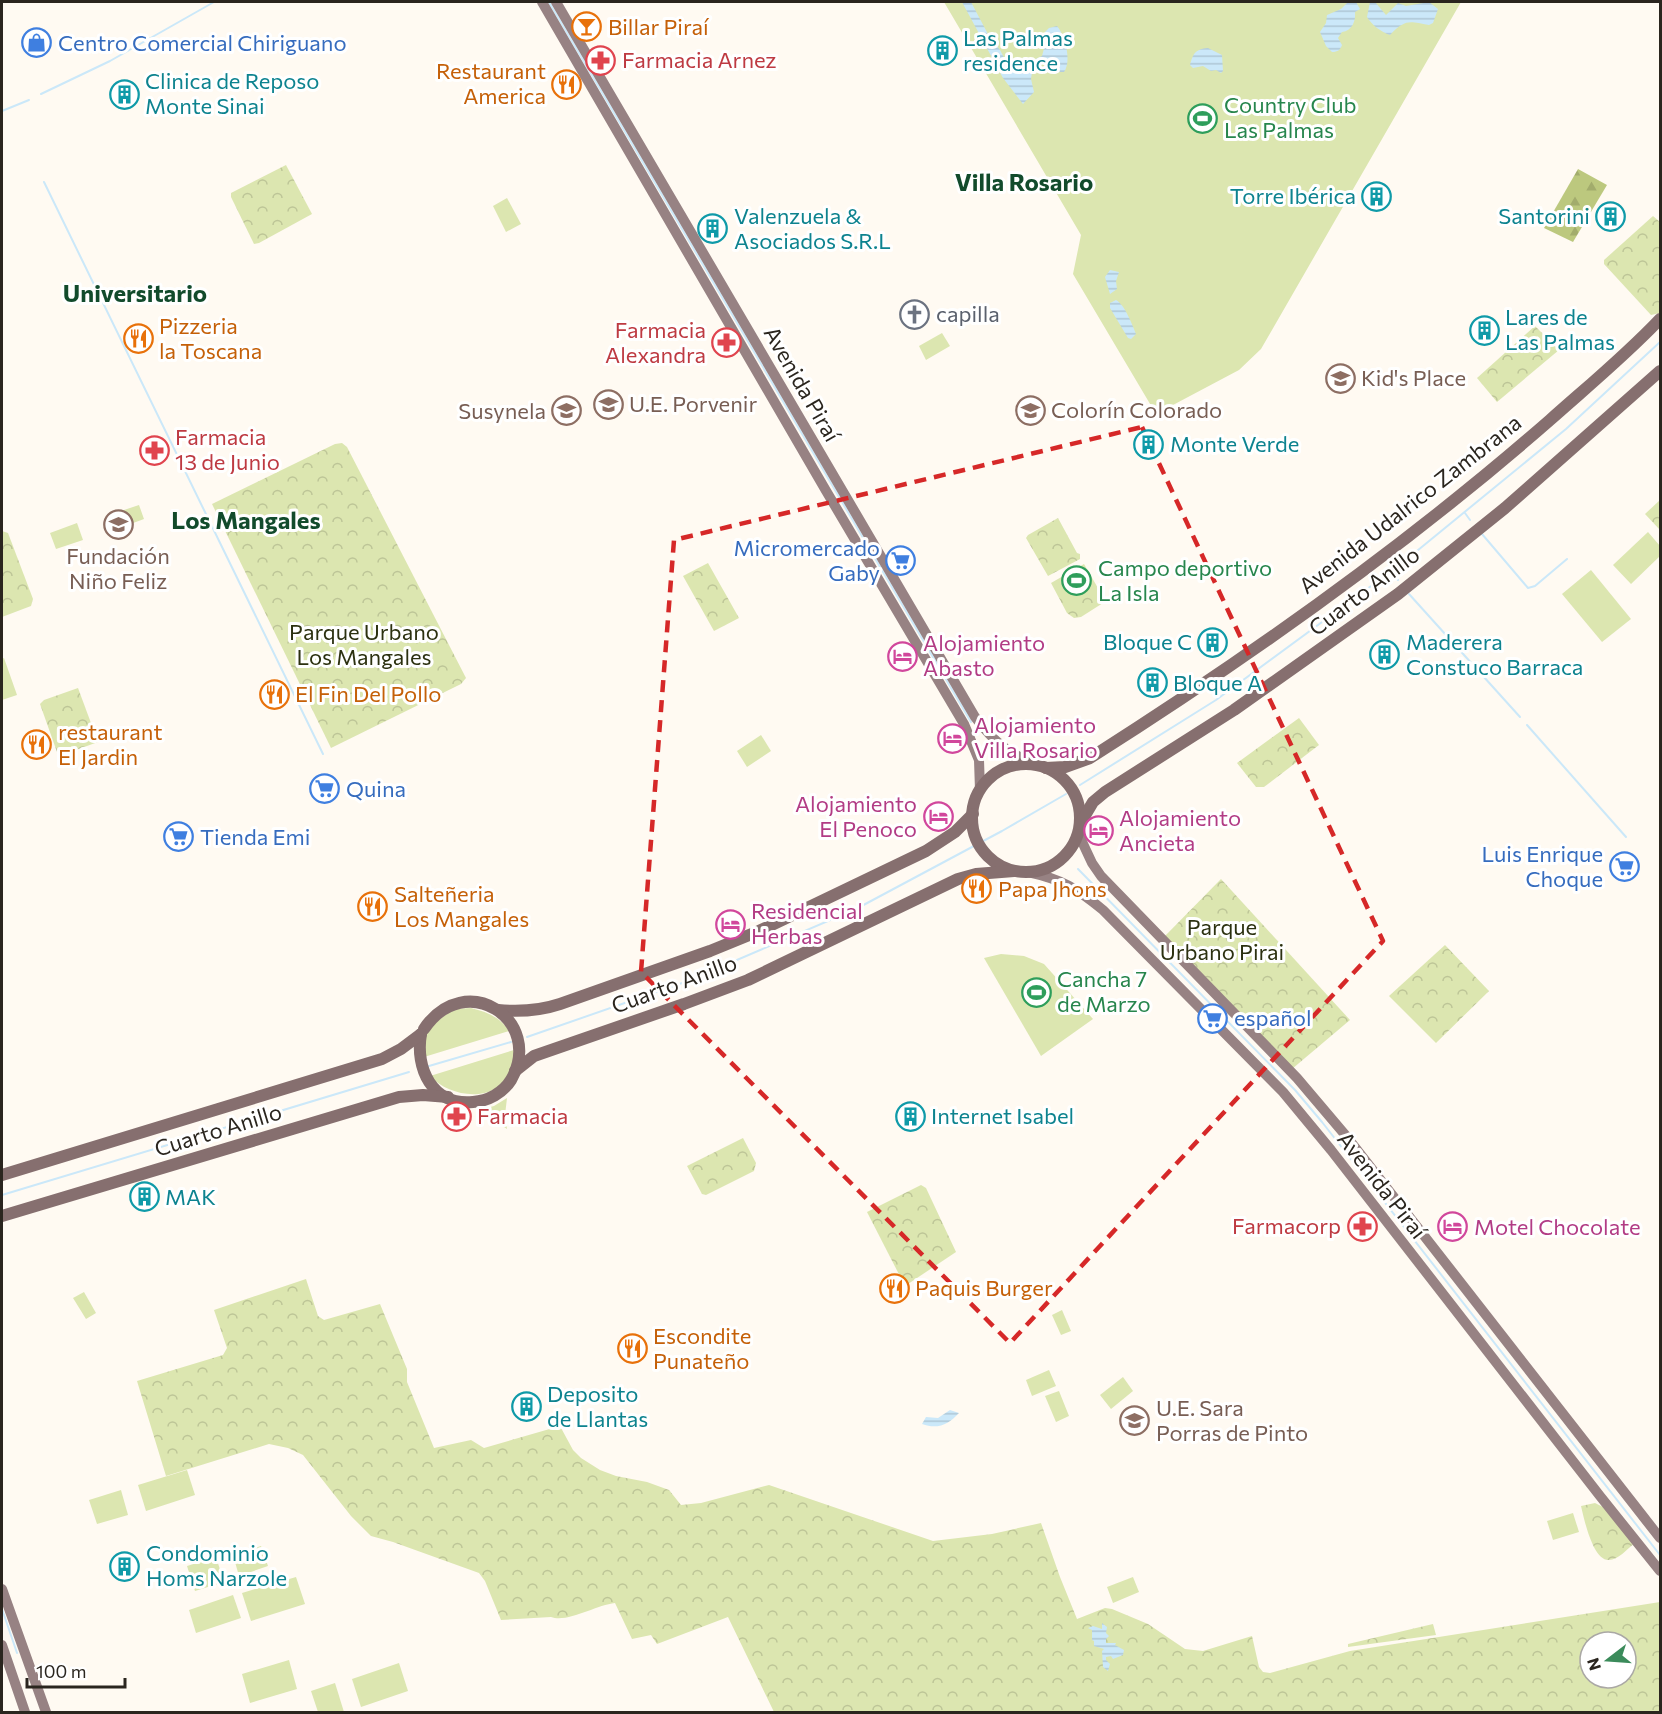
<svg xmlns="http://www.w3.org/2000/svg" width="1662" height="1714" font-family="Commissioner,sans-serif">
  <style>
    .grass { fill: #dce6b0 }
    .forest { fill: url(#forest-firs) }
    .park { fill: url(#park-crowns); fill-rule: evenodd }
    .water { fill: url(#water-rules) }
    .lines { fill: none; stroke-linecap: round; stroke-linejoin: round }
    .stream { stroke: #cbe8f9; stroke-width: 2 }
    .major { stroke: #978283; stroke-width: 10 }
    .highway { stroke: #866f6f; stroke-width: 12 }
    .marked { fill: none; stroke: #d62828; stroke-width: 4.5; stroke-dasharray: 12 8; stroke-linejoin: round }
    .labels { text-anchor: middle; stroke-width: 6; stroke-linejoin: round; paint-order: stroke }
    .food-label { font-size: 22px; fill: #c56008; stroke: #fff; text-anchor: start }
    .culture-label { font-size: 22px; fill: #0d838f; stroke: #fff; text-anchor: start }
    .shop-label { font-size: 22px; fill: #366cbe; stroke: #fff; text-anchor: start }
    .health-label { font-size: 22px; fill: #be3a42; stroke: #fff; text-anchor: start }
    .leisure-label { font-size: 22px; fill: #27864d; stroke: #fff; text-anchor: start }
    .worship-label { font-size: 22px; fill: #5b616d; stroke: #fff; text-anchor: start }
    .education-label { font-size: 22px; fill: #785e54; stroke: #fff; text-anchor: start }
    .street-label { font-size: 22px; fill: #2a251e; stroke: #fff }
    .park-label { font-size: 22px; fill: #2c3110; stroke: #fff }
    .hotel-label { font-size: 22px; fill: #b23c85; stroke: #fff; text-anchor: start }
    .neighbourhood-label { font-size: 24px; font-weight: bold; fill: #124b2c; stroke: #fff }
  </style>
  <defs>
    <pattern id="forest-firs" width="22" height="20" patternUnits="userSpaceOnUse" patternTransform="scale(1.5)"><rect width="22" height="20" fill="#bcc87e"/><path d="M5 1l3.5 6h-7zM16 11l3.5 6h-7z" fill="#a2ac6c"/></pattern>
    <pattern id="park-crowns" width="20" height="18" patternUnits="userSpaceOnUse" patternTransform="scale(1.5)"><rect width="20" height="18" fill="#dce6b0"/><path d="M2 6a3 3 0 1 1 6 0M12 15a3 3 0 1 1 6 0" fill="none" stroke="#bdc597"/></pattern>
    <pattern id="water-rules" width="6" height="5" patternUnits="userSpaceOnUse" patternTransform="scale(1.5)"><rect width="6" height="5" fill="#cbe8f9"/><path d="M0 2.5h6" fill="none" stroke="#aec7d5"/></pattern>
  </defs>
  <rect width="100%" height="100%" fill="#fffaf2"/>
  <g class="grass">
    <path d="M944,2H1461L1261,349L1239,370L1156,414L1073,274L1081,235Z"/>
    <path d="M507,198L521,224L506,232L493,206Z"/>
    <path d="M942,333L950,346L926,360L919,346Z"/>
    <path d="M139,505L144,519L117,529L112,514Z"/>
    <path d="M77,523L83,540L56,549L50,533Z"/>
    <path d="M1648,532L1660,546V556L1631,584L1613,565Z"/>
    <path d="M1591,570L1631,619L1602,642L1562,594Z"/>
    <path d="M4,658L17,695L2,700V659Z"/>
    <path d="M761,735L771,751L747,767L737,751Z"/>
    <path d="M1001,954L1024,956L1044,964L1093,1019L1041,1056L984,958Z"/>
    <path d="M471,1008C487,1012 500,1017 509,1031L424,1057L426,1036L430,1027L453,1009Z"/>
    <path d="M514,1050C515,1056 513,1061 511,1068C500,1104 451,1099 430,1076Z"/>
    <path d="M507,1098L505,1115L507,1129L479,1110L494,1106Z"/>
    <path d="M84,1292L96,1313L86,1319L73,1298Z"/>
    <path d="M1062,1310L1071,1331L1061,1335L1052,1315Z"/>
    <path d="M1049,1370L1056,1386L1032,1396L1026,1380Z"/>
    <path d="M1123,1377L1133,1391L1111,1409L1100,1395Z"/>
    <path d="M1059,1391L1069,1416L1056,1422L1045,1396Z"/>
    <path d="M187,1470L195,1495L146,1511L138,1485Z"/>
    <path d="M121,1490L128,1515L97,1524L89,1500Z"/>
    <path d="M1573,1513L1579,1532L1553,1540L1547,1521Z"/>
    <path d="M261,1546L268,1566L239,1576L233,1555Z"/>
    <path d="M216,1557L224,1582L195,1591L187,1566Z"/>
    <path d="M296,1577L305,1604L251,1621L242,1593Z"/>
    <path d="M1133,1577L1139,1592L1113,1603L1107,1587Z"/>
    <path d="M233,1595L241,1618L196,1633L189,1610Z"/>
    <path d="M289,1660L297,1689L250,1703L242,1674Z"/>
    <path d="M399,1663L408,1691L361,1707L352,1679Z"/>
    <path d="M335,1683L344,1712H318L311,1691Z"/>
  </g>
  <path class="forest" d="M1578,169L1607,185L1573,242L1544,228Z"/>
  <g class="park">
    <path d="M286,165L312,214L259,243L254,244L231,197V193Z"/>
    <path d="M1653,216L1660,222V313L1651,315L1604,264V260Z"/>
    <path d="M1535,326L1559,350L1497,402L1477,378Z"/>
    <path d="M342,443L347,447L466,678L461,684L331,748L212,504L335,444Z"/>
    <path d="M1660,500V530L1645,514Z"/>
    <path d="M1058,518L1077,553L1080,554V559L1048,576L1026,538L1028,535Z"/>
    <path d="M2,531L8,533L33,599L31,606L2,617Z"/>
    <path d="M708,563L739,618L714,631L683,576Z"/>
    <path d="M1084,564L1102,595L1103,603L1081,617L1074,618L1067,613L1051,583Z"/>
    <path d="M78,688L98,742L62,755L57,752L40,704L44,700Z"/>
    <path d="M1299,718L1319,745L1264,787H1256L1237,763Z"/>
    <path d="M1221,879L1350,1020L1292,1069L1164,937Z"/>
    <path d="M1445,945L1489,991L1436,1043L1389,996Z"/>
    <path d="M743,1138L756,1163L754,1171L706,1195L702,1194L687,1166Z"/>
    <path d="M921,1185L926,1188L956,1252L905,1286L867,1212Z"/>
    <path d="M306,1279L318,1316L324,1320L380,1304L407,1369V1382L434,1448L471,1440L484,1448L560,1426L573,1450L581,1458L600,1470L616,1476L647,1482L669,1490L681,1505L701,1503L769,1485L933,1541L992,1534L1041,1523L1060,1577L1077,1619L1105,1608L1112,1609L1148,1624L1185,1649L1203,1651L1252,1636L1259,1667L1263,1672L1270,1673L1350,1651L1660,1602V1712H774L728,1617L657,1644L651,1635L632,1639L615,1603C596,1605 568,1623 551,1617L501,1620L485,1581L479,1573L393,1542L371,1536L351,1516L303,1455L288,1448L269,1444L166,1476L137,1381L223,1355L227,1348L214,1310ZM1590,1642H1626V1678H1590Z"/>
    <path d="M1595,1503L1603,1507L1634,1544C1627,1549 1618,1560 1609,1560C1593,1561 1584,1519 1581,1506Z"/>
    <path d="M1433,1624L1436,1635L1348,1647V1644Z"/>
  </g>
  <g class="water">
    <path d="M962,2H971L990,38L1000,50L1009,67L1015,69L1042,56L1046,41L1045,32L1049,28L1057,26C1065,35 1072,61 1064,72H1059L1044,62L1033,66L1031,79L1034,92L1023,104L1003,78Z"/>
    <path d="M1348,2H1356L1360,9L1355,12C1356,21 1352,31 1342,32L1338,38L1342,45C1340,50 1338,52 1332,52L1326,46L1320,32L1326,23L1327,15L1341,9Z"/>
    <path d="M1370,2H1375L1386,15L1398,3L1406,6L1429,2L1438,9L1433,23L1429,25C1410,22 1406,18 1390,35C1381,32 1372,25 1367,17Z"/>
    <path d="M1208,48L1222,55L1223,71L1221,73L1216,70L1211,71L1203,66L1193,68L1190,65C1193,54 1195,49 1208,48Z"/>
    <path d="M1110,270L1119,272L1116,281L1117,289L1110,294L1105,277Z"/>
    <path d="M1116,300C1125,305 1132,324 1136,334L1131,339L1128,338L1110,308V303Z"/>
    <path d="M950,1410L959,1413C949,1424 938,1430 922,1424L926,1417L938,1418Z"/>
    <path d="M1102,1623L1107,1627L1106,1633L1109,1636L1106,1639V1643H1116L1115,1645L1124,1650L1123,1655L1113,1659L1111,1656L1106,1657V1660L1110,1664L1108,1671L1103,1667L1102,1651L1104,1649L1094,1646V1641L1092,1640V1630L1088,1628L1093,1626L1102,1629Z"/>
  </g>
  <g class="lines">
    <g class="stream">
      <path d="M549,2L971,722"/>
      <path d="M41,94L110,61L214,2"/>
      <path d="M2,111L29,100"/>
      <path d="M44,182L323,754"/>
      <path d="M1465,513L1470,520"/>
      <path d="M1482,534L1528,588L1535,586L1567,559"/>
      <path d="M1392,573L1398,580"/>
      <path d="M1409,594L1520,717"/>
      <path d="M1527,725L1626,837"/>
      <path d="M1080,785L1216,700L1401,564L1566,429L1660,342"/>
      <path d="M1078,869L1295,1090L1322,1122L1660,1555"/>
      <path d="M527,1037L688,981L856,909L1002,831L1066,794"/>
      <path d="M429,1066L511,1042"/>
      <path d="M2,1195L409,1072"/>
      <path d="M2,1609L17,1653"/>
    </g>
    <g class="major">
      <path d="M542,2L825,489L964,724L979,760L980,790"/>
      <path d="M556,2L975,717C994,742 1008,753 1036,765"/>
      <path d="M1078,833L1092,863L1101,876L1297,1078L1347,1137L1660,1538"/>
      <path d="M1028,872C1061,879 1078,889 1103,910L1283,1092L1331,1150L1600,1496L1660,1571"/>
      <path d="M2,1589L46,1712"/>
      <path d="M2,1645L25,1712"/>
    </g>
    <g class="highway">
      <circle cx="1026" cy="818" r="54"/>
      <path d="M1046,768L1065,767L1090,758C1251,656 1406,546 1550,420C1587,387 1626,355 1660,319"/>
      <path d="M1080,824L1093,802L1105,792L1234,710L1398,594L1505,508L1660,371"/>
      <path d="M498,1010C520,1012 539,1011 560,1004L710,951L759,931L926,851L955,832L973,814"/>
      <path d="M421,1034C415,1068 432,1106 473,1102C488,1101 503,1093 511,1080C545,1020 465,968 424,1029"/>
      <path d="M515,1071L534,1056L684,1004L748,980L958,879L976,874L1014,871"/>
      <path d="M2,1175L382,1059L401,1049L421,1034"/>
      <path d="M2,1216L399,1097L423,1095L448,1097"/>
    </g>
  </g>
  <path class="marked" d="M1142,427L1383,941L1010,1343L641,972L674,540Z"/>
  <defs>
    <symbol id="bar-ring" viewBox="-11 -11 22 22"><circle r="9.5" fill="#fff" stroke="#e8710a" stroke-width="1.5"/><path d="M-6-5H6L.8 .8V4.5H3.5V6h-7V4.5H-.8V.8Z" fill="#e8710a"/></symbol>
    <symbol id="shop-ring" viewBox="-11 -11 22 22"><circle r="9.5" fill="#fff" stroke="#3f7fe0" stroke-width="1.5"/><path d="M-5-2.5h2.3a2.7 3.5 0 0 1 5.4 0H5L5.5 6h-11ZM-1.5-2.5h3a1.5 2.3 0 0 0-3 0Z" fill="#3f7fe0"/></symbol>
    <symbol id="building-ring" viewBox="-11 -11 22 22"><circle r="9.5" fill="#fff" stroke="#0f9aa8" stroke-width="1.5"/><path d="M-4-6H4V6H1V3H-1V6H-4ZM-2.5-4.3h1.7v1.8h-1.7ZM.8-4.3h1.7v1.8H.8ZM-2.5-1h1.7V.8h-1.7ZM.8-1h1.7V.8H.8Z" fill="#0f9aa8"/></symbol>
    <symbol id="pharmacy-ring" viewBox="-11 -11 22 22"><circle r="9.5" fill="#fff" stroke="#e0444e" stroke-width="1.5"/><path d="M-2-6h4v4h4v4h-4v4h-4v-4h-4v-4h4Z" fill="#e0444e"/></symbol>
    <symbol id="restaurant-ring" viewBox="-11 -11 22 22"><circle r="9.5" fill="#fff" stroke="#e8710a" stroke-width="1.5"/><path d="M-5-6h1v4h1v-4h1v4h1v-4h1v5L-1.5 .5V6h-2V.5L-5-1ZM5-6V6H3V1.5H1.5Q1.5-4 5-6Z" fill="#e8710a"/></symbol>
    <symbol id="stadium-ring" viewBox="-11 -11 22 22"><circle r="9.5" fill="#fff" stroke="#2e9e5b" stroke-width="1.5"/><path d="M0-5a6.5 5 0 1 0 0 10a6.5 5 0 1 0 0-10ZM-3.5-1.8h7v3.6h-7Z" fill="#2e9e5b"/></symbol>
    <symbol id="church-ring" viewBox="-11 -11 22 22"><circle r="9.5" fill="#fff" stroke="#6b7280" stroke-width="1.5"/><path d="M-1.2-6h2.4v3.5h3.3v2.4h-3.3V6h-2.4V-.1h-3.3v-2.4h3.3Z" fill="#6b7280"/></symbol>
    <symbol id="school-ring" viewBox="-11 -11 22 22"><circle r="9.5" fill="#fff" stroke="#8d6e63" stroke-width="1.5"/><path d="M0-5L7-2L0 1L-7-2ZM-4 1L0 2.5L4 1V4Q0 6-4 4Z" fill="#8d6e63"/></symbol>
    <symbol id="supermarket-ring" viewBox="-11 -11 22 22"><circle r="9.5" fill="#fff" stroke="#3f7fe0" stroke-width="1.5"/><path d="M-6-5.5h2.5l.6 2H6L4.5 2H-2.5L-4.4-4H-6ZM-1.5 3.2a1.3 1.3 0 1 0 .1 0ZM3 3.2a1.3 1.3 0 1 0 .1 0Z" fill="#3f7fe0"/></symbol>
    <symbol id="hotel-ring" viewBox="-11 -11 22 22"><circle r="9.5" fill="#fff" stroke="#d1479c" stroke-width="1.5"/><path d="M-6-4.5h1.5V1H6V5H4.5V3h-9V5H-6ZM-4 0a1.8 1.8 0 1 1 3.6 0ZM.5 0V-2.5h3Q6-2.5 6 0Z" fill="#d1479c"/></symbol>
  </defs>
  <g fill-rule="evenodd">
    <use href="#bar-ring" x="570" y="10" width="33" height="33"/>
    <use href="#shop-ring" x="20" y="26" width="33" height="33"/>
    <use href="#building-ring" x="926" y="34" width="33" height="33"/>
    <use href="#pharmacy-ring" x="584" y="44" width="33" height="33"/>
    <use href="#restaurant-ring" x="550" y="68" width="33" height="33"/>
    <use href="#building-ring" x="108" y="78" width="33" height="33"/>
    <use href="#stadium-ring" x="1186" y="102" width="33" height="33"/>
    <use href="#building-ring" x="1360" y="180" width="33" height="33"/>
    <use href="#building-ring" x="1594" y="200" width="33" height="33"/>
    <use href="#building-ring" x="696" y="212" width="33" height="33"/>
    <use href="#church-ring" x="898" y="298" width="33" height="33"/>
    <use href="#building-ring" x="1468" y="314" width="33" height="33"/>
    <use href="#restaurant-ring" x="122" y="322" width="33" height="33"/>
    <use href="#pharmacy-ring" x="710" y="326" width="33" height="33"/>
    <use href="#school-ring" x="1324" y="362" width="33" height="33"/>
    <use href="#school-ring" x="592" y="388" width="33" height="33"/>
    <use href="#school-ring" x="1014" y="394" width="33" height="33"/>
    <use href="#school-ring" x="550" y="394" width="33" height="33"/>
    <use href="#building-ring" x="1132" y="428" width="33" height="33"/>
    <use href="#pharmacy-ring" x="138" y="434" width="33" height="33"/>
    <use href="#school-ring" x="102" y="508" width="33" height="33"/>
    <use href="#supermarket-ring" x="884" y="544" width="33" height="33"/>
    <use href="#stadium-ring" x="1060" y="564" width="33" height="33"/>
    <use href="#building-ring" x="1196" y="626" width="33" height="33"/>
    <use href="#building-ring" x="1368" y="638" width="33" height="33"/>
    <use href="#hotel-ring" x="886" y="640" width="33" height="33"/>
    <use href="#building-ring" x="1136" y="666" width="33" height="33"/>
    <use href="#restaurant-ring" x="258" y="678" width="33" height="33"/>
    <use href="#hotel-ring" x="936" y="722" width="33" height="33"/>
    <use href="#restaurant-ring" x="20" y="728" width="33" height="33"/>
    <use href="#supermarket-ring" x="308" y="772" width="33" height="33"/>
    <use href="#hotel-ring" x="922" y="800" width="33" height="33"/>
    <use href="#hotel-ring" x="1082" y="814" width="33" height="33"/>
    <use href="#supermarket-ring" x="162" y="820" width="33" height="33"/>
    <use href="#supermarket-ring" x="1608" y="850" width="33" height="33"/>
    <use href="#restaurant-ring" x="960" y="872" width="33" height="33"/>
    <use href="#restaurant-ring" x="356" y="890" width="33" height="33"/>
    <use href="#hotel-ring" x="714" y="908" width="33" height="33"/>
    <use href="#stadium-ring" x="1020" y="976" width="33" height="33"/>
    <use href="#supermarket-ring" x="1196" y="1002" width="33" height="33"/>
    <use href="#pharmacy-ring" x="440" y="1100" width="33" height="33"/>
    <use href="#building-ring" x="894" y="1100" width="33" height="33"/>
    <use href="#building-ring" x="128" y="1180" width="33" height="33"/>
    <use href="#pharmacy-ring" x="1346" y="1210" width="33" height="33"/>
    <use href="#hotel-ring" x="1436" y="1210" width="33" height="33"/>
    <use href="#restaurant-ring" x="878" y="1272" width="33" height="33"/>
    <use href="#restaurant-ring" x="616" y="1332" width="33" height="33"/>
    <use href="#building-ring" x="510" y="1390" width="33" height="33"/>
    <use href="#school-ring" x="1118" y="1404" width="33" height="33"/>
    <use href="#building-ring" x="108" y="1550" width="33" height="33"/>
  </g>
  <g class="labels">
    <g class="food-label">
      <text x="608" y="35">Billar Piraí</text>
      <text x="546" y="79" text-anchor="end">Restaurant<tspan x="546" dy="25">America</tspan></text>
      <text x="159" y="334">Pizzeria<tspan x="159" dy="25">la Toscana</tspan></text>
      <text x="295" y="702">El Fin Del Pollo</text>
      <text x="58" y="740">restaurant<tspan x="58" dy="25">El Jardin</tspan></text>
      <text x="998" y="897">Papa Jhons</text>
      <text x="394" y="902">Salteñeria<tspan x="394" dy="25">Los Mangales</tspan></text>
      <text x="915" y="1296">Paquis Burger</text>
      <text x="653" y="1344">Escondite<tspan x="653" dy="25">Punateño</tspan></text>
    </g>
    <g class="culture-label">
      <text x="963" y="46">Las Palmas<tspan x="963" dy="25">residence</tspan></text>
      <text x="145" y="89">Clinica de Reposo<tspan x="145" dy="25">Monte Sinai</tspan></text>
      <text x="1356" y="204" text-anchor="end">Torre Ibérica</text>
      <text x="734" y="224">Valenzuela &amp;<tspan x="734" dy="25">Asociados S.R.L</tspan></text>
      <text x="1590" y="224" text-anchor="end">Santorini</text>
      <text x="1505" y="325">Lares de<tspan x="1505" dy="25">Las Palmas</tspan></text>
      <text x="1170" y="452">Monte Verde</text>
      <text x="1192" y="650" text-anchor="end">Bloque C</text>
      <text x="1406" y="650">Maderera<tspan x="1406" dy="25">Constuco Barraca</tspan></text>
      <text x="1173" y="691">Bloque A</text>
      <text x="931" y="1124">Internet Isabel</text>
      <text x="165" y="1205">MAK</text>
      <text x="547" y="1402">Deposito<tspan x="547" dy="25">de Llantas</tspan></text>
      <text x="146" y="1561">Condominio<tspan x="146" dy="25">Homs Narzole</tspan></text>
    </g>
    <g class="shop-label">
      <text x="58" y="51">Centro Comercial Chiriguano</text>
      <text x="880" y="556" text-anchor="end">Micromercado<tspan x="880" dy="25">Gaby</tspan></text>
      <text x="346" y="797">Quina</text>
      <text x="200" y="845">Tienda Emi</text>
      <text x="1603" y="862" text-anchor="end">Luis Enrique<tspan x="1603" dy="25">Choque</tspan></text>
      <text x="1234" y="1026">español</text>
    </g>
    <g class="health-label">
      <text x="622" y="68">Farmacia Arnez</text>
      <text x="706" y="338" text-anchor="end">Farmacia<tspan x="706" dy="25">Alexandra</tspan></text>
      <text x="175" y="445">Farmacia<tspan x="175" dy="25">13 de Junio</tspan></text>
      <text x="477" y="1124">Farmacia</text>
      <text x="1341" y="1234" text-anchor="end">Farmacorp</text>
    </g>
    <g class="leisure-label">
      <text x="1224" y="113">Country Club<tspan x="1224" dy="25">Las Palmas</tspan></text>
      <text x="1098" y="576">Campo deportivo<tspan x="1098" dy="25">La Isla</tspan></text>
      <text x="1057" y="987">Cancha 7<tspan x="1057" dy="25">de Marzo</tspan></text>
    </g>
    <g class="worship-label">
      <text x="936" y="322">capilla</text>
    </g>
    <g class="education-label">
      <text x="1361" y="386">Kid's Place</text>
      <text x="629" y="412">U.E. Porvenir</text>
      <text x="1051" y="418">Colorín Colorado</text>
      <text x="546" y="419" text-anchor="end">Susynela</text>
      <text x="118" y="564" text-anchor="middle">Fundación<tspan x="118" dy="25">Niño Feliz</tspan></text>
      <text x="1156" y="1416">U.E. Sara<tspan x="1156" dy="25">Porras de Pinto</tspan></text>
    </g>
    <g class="street-label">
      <text transform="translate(802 384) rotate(60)" y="8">Avenida Piraí</text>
      <text transform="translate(1410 504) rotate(-38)" y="8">Avenida Udalrico Zambrana</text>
      <text transform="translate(1364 591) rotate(-37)" y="8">Cuarto Anillo</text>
      <text transform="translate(674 984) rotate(-20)" y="8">Cuarto Anillo</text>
      <text transform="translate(218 1130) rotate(-17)" y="8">Cuarto Anillo</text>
      <text transform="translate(1382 1185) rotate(52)" y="8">Avenida Piraí</text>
    </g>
    <g class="park-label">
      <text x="364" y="640">Parque Urbano<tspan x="364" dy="25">Los Mangales</tspan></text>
      <text x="1222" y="935">Parque<tspan x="1222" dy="25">Urbano Pirai</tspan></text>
    </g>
    <g class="hotel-label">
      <text x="923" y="651">Alojamiento<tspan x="923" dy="25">Abasto</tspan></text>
      <text x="974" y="733">Alojamiento<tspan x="974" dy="25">Villa Rosario</tspan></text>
      <text x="917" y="812" text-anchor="end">Alojamiento<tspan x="917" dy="25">El Penoco</tspan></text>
      <text x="1119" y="826">Alojamiento<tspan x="1119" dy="25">Ancieta</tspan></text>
      <text x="751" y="919">Residencial<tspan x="751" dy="25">Herbas</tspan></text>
      <text x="1474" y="1235">Motel Chocolate</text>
    </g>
    <g class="neighbourhood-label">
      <text x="1024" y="191">Villa Rosario</text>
      <text x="135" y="302">Universitario</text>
      <text x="246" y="529">Los Mangales</text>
    </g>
  </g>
  <rect width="1662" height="1714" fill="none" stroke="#2a251e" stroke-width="6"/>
  <g transform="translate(1608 1660) rotate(253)"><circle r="28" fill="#ffffff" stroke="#aaa8a5" stroke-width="1.5"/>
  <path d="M0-4.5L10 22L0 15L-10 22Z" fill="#3b8b5b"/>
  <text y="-9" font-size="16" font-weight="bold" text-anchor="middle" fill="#2a251e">N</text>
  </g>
  <path d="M27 1678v9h98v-9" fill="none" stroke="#2a251e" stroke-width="3"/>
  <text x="36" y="1678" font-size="18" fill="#2a251e" stroke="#ffffff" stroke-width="4.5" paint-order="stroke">100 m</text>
</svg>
